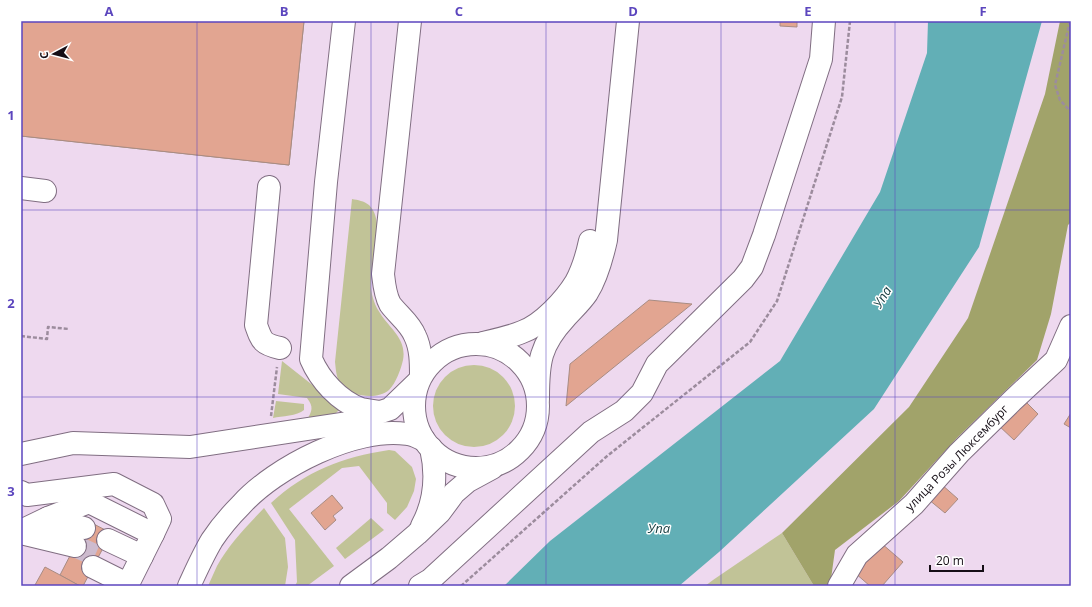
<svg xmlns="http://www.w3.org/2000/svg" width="1092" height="607" font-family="'Open Sans',sans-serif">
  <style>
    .green { fill: #c1c397 }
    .forest { fill: #a1a36a }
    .water { fill: #62afb6 }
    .building { fill: #e2a591; stroke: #a88c83 }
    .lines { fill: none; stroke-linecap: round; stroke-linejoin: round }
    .minor-tunnel { stroke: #cdbbce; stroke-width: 22; stroke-dasharray: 22 11; stroke-linecap: butt }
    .minor-casing { stroke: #806e82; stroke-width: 24 }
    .path { stroke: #9c8c9d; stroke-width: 2.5; stroke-dasharray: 4 2; stroke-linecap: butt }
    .minor { stroke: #fff; stroke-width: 22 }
    .grid { fill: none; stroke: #5c46be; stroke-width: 1; stroke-opacity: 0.55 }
    .labels { text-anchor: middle; stroke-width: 3; stroke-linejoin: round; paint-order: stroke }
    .street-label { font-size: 12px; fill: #150e16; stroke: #fff }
    .water-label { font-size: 13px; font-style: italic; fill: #1c4245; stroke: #fff }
    .neatline { fill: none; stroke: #5c46be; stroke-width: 1.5 }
    .grid-label { font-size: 13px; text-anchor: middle; font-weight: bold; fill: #5c46be }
  </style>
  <rect width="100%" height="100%" fill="#eed9ef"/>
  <g class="green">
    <path d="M352,199C358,200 364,201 369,205C387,222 370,266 371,288C372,297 375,306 380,313C390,329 407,339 403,360C401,369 396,383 389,390C377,400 352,397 342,385C336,379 336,370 335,362Z"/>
    <path d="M282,361L334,402L339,410L335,414L307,420C312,411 314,407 307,398L278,394Z"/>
    <circle cx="474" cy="406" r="41"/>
    <path d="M276,401L304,404V410C297,416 282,416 273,418Z"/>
    <path d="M389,450L395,451L412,467L416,479L414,491L407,507L395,520L387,513V503L359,466L342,468L289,509L334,566L307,586H295L297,582L295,540L271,503C306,471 342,457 389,450Z"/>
    <path d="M264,508L285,538L288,567L285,586H208C211,579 214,573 217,566C229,544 247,526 264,508Z"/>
    <path d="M371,518L384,530L345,559L336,548Z"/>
    <path d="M782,533L814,586H705L713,580Z"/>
  </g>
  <path class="forest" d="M1060,21H1071V222L1068,225L1051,314L1037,360L957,438L899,501L835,550L830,586H814L782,533L909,407L968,318L1045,94Z"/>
  <path class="water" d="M928,21H1042L979,247L874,409L719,552L679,586H504L550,541L780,361L880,192L927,53Z"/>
  <g class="building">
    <path d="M21,21H304L289,165L21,136Z"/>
    <path d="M21,21H304L289,165L21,136Z"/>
    <path d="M780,21H797V27L780,26Z"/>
    <path d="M649,300L692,304L566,406L570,364Z"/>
    <path d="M1022,398L1038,414L1014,440L997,424Z"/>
    <path d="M1071,413V428L1064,424Z"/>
    <path d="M941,484L958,499L945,513L928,499Z"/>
    <path d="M332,495L343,508L333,516L336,520L325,530L311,513Z"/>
    <path d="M88,521L111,533L83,586H80L60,575Z"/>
    <path d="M881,543L903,562L882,586H870L855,573Z"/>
    <path d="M45,567L60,575L80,586H36L35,585Z"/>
  </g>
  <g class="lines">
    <path class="minor-tunnel" d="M75,546L99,557"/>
    <defs>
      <g id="minor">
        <path d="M344,21L326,182L311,359C320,380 339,401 361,409C367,410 374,411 380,412"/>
        <path d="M410,21L383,274C384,283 385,295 390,304C398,315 410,323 415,336C421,348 421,363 421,376"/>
        <path d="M269,187L256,325C262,342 263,344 280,348"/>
        <path d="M21,188L45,191"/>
        <path d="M483,343C496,340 510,337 522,332C542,325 565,300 576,282C583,269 587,255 590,241"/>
        <circle cx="476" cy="406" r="62"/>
        <path d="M538,398C538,362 540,345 565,318C572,310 581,302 587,293C597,277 602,258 606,240L628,21"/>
        <path d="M21,454L73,443L190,447L347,423L390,409L418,382"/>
        <path d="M21,492L27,495L114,484L153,504L160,519L153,534"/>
        <path d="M48,518L84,528"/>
        <path d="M422,526C435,502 437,474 431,448"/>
        <path d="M21,531L48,518L89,502L153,534L127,586"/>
        <path d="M21,533L75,546"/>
        <path d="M108,540L142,556"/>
        <path d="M93,567L127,584"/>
        <path d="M189,586C196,571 203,555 212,540C220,528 231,515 241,505C275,467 356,426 407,434C413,434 419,438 424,440"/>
        <path d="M351,586L389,558L417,534L440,512L454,493L468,481L492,468"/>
        <path d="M420,586L430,580L591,432L624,411L642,393L657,364L743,279L752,267L764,235L821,59L824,21"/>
        <path d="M839,586L857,555L914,504L959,453L1013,400L1056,360L1071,326"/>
      </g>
    </defs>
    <use href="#minor" class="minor-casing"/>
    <g class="path">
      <path d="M1070,21L1055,85L1060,100L1071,112"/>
      <path d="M21,336L47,339L48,327L69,329"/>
      <path d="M271,416L277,367"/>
      <path d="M461,586L606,457L750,342L777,301L842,97L850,21"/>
    </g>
    <use href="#minor" class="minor"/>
  </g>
  <path class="grid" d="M197,21V586M371,21V586M546,21V586M721,21V586M895,21V586M21,210H1071M21,397H1071"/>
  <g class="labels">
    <g class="street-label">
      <text transform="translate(957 458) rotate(-46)" y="4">улица Розы Люксембург</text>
    </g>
    <g class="water-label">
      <text transform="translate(882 297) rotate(-59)" y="5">Упа</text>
      <text x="659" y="533">Упа</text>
    </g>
  </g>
  <rect width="1092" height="607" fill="none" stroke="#ffffff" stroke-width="44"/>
  <g transform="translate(54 54) rotate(263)" stroke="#ffffff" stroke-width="3" paint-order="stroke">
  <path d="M0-3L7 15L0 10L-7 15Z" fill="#150e16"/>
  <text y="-6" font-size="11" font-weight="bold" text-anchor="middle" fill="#150e16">С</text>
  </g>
  <path d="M930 565v6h53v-6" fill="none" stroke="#150e16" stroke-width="2"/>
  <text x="936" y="565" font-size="12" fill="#150e16" stroke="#ffffff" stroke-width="3" paint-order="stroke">20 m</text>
  <rect x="22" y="22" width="1048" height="563" class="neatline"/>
  <g class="grid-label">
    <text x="109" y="16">A</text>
    <text x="284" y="16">B</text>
    <text x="459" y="16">C</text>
    <text x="633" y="16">D</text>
    <text x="808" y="16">E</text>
    <text x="983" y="16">F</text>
    <text x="11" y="120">1</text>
    <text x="11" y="308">2</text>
    <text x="11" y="496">3</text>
  </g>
</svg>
